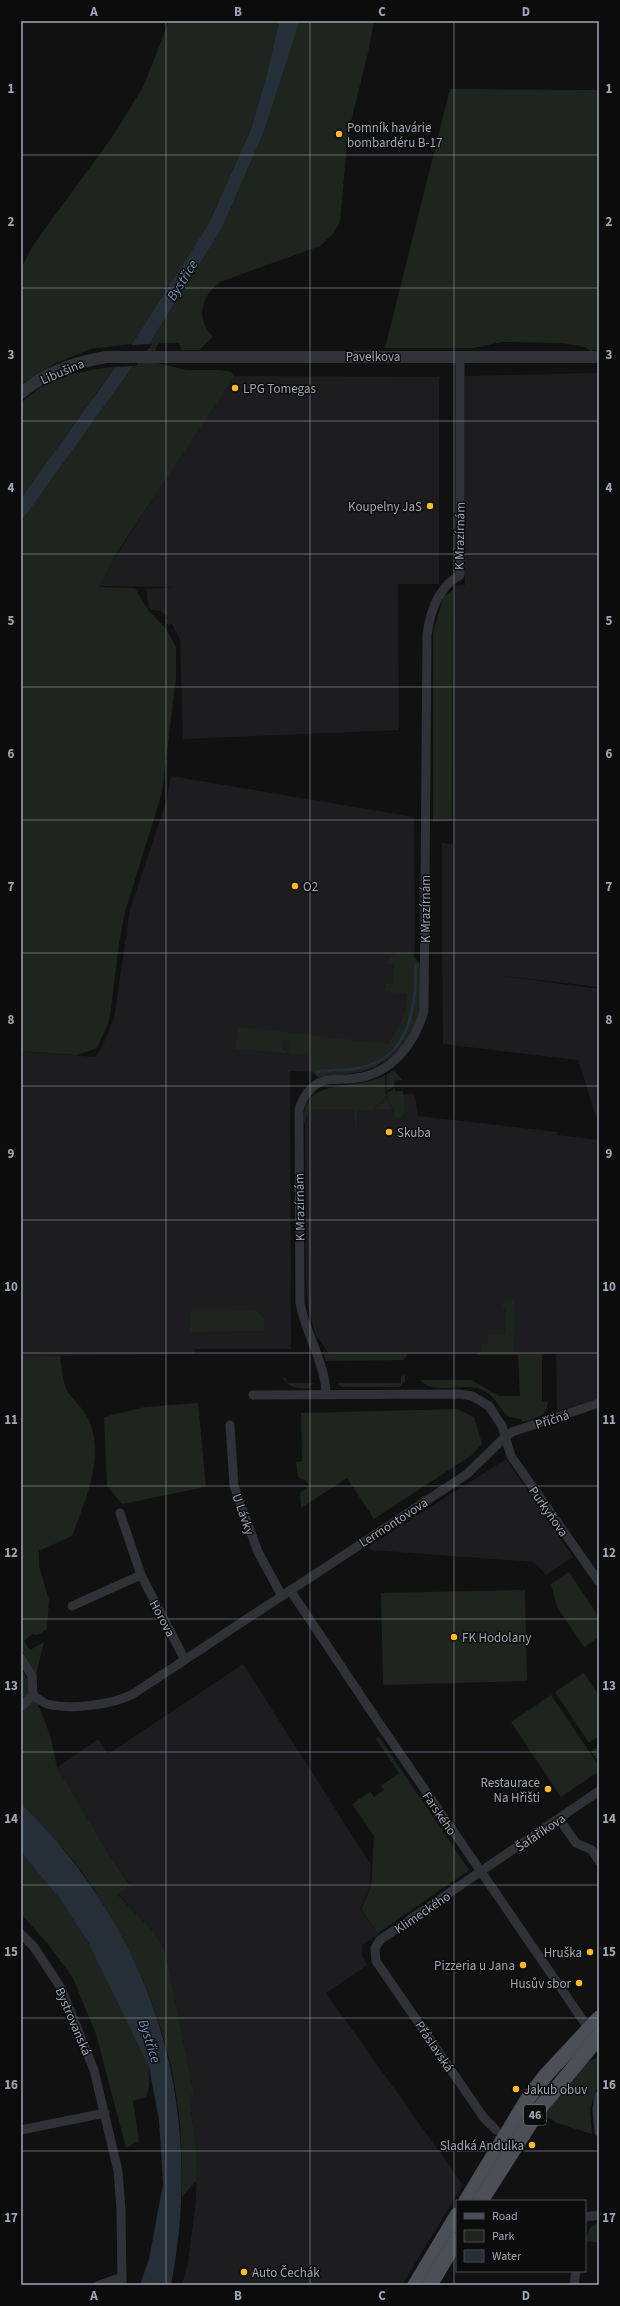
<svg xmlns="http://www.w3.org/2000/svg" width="620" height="2306" font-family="'Source Sans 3',sans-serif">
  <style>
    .built { fill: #1d1d1f }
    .green { fill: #1d251e; fill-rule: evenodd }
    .water { fill: #262f37 }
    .pier { fill: #111112 }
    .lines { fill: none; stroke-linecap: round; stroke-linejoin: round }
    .stream { stroke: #262f37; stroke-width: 3 }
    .minor { stroke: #313238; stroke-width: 9 }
    .tertiary { stroke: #313238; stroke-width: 12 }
    .primary { stroke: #4d4f57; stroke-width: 15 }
    .tram { stroke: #484a51; stroke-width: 1 }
    .grid { fill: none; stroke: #a1a6b4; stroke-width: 1; stroke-opacity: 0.55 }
    .poi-dot { fill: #ffbb1c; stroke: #0c0c0d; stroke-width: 1.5 }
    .labels { text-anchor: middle; stroke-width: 3; stroke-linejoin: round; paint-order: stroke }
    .shield { fill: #0c0c0d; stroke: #747882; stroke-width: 1 }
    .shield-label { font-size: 12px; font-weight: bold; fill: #a1a6b4 }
    .poi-label { font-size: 13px; fill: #a1a6b4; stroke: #0c0c0d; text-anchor: start }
    .street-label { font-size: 13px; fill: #a1a6b4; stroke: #0c0c0d }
    .water-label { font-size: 14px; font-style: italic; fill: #7493b3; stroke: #0c0c0d }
    .neatline { fill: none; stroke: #a1a6b4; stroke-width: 1.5 }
    .grid-label { font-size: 13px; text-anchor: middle; font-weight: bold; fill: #a1a6b4 }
  </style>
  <rect width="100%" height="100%" fill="#111112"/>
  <g class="built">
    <path d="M599,373V987L503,976L599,989V1126L578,1060L443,1044L442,940V843L453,844L454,586L465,585V376Z"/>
    <path d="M233,376L439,377V584H398L399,730L183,739L180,640L172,624L168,625L165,620L168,618L161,611L150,610L147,598V589L174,587L96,586Z"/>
    <path d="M171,776L414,817L415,936L413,1009L384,1053L315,1070V1072L290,1071L291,1349H195V1354L21,1356V1051L95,1057L102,1047L114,1018L130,909L167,799Z"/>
    <path d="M415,1094L418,1116L557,1132V1135L599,1140V1398L557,1411L556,1354H329L315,1334L308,1306L306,1282L305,1124L314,1101L377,1095Z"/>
    <path d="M506,1459L573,1557L546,1575L534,1562L371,1550L368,1547Z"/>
    <path d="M243,1664L371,1865L369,1890L360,1909L379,1934L362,1945V1956L367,1965L326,1993L463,2185L402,2285H182L188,2263L196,2200V2147L189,2096L194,2095L165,1950L154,1932L117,1893L130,1884L110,1856L57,1767L98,1739L108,1754Z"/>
  </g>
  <g class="green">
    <path d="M169,21H279L266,78L251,129L209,223L132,344L91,349L56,363L21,384V268L34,244L115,133L144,85Z"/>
    <path d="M299,21H374L368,53L348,134L340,222L333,234L320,246L220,282C201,296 195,319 213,337L199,350H181L179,343H159L149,361L187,370H221L231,372L234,377L116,554L99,587L135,588L148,610L166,629L176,647V678L162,793L125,912L119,944L111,1009L108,1024L97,1048L77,1055L21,1051V522L151,341L221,230L263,134Z"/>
    <path d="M450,89L599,90V351L593,349L592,352L585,347L562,343L501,342L475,348H385Z"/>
    <path d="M115,367L21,498V403C47,378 80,370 115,367Z"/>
    <path d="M453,590L452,821L433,822V632L444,596Z"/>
    <path d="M401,952L413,955L420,964V1008L414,1027L404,1044L393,1055L375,1067L361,1072L318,1077L309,1070V1058L306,1055L288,1053L291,1041L283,1040L282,1050L287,1051V1053L235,1049L238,1027L388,1044C399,1028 407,1014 407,994L384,991L386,987L385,983L392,984L394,965L387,964C389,957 394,953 401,952ZM417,967C417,1036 397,1073 321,1072C334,1069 350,1071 363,1067C392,1058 412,1029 415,1000C416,989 415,977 417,967Z"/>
    <path d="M394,1070L402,1080L394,1081L395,1086L387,1091L386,1075Z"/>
    <path d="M385,1075L386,1097L373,1110H357V1128H355L354,1109H311L304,1124C300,1075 356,1092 385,1075Z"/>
    <path d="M395,1088V1091H403L405,1110L402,1118H395C394,1109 388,1102 387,1093Z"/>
    <path d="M387,1098L392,1109H375Z"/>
    <path d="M515,1300L514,1349L516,1353L545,1354L542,1355V1401L548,1402C547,1417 534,1419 522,1422L521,1419L509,1417C498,1408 495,1394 480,1389C462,1382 434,1396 420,1380H471L499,1396H520L518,1355H478V1352H480L481,1344H488V1334H505L506,1308L502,1307L504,1302Z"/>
    <path d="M193,1309L255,1310L264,1318V1331L190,1332V1312Z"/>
    <path d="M323,1354H407V1356L403,1360L326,1361Z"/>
    <path d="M21,1356H60C62,1367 62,1382 68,1392C74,1401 83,1408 88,1418C106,1456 85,1501 72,1536L39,1551V1566L49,1600L47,1629L38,1635L32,1634L24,1641L30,1650L44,1642L36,1675L21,1649Z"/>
    <path d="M405,1375V1381L399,1387H342L337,1383H401V1376Z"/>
    <path d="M282,1377L286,1379L287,1383H314L308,1388C297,1388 288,1388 282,1377Z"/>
    <path d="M198,1403L206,1487L122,1504L107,1486L104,1417L145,1407Z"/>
    <path d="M457,1409L474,1417L482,1444L472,1455L374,1519L347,1478L301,1508L300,1493L309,1486L306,1481L298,1477L296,1462L302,1461L301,1413Z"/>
    <path d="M569,1572L599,1617V1637L584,1647L557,1607L551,1584Z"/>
    <path d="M525,1590L527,1681L383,1685L381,1593Z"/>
    <path d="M21,1668L32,1688L50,1735L57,1767L110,1856L130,1885L117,1894L154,1932L165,1950L194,2095L189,2096L196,2147L197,2180L182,2197C182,2164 182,2132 177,2100C166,2019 129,1938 82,1872C64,1848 42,1826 21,1804Z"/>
    <path d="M584,1673L599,1696V1736L589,1743L555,1692Z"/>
    <path d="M551,1695L599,1766V1771L561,1797L511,1722Z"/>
    <path d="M379,1737L469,1870L378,1933L361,1909L371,1887L374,1836L352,1804L370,1792L374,1797L384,1790L381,1786L399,1773L376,1739Z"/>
    <path d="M599,1746V1764L591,1751Z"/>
    <path d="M21,1852C80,1913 115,1990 149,2067V2087L146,2097L133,2101L139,2141L126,2148L96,2034L73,1978L48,1944L21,1914Z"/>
    <path d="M599,2056V2082L590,2109L592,2134L557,2123L544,2115L587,2063Z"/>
    <path d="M599,2222V2243L585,2241L590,2228Z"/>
  </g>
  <g class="water">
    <path d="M279,21H299L298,26L263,134L221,230L151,341L21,522V498L132,344L209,223L251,129L266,78Z"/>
    <path d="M21,1804C154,1932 206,2105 171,2285H140L149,2259L163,2184L159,2120L149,2067L88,1942L60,1899L21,1852Z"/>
  </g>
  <path class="pier" d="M152,344L136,366L113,367L128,345Z"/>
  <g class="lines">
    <path class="stream" d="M317,1072C331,1069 346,1071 360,1068C410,1057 416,1008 416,965"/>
    <g class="minor">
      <path d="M326,1394C325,1362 306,1335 300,1303L299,1111C301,1099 311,1085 323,1081C334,1078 346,1080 357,1078C392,1073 416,1042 424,1010L427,635C430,612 438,587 460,575V357"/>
      <path d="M253,1395L460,1394L472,1396L489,1406L502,1426L511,1456L599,1582"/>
      <path d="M230,1425L234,1486L258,1552L282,1596"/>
      <path d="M120,1513L141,1575L185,1660"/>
      <path d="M290,1590L377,1720L591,2032"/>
      <path d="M72,1606L141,1575"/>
      <path d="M21,1658L32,1676L33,1695"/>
      <path d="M33,1695C37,1698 42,1702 47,1704C70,1710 112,1705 133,1694L467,1474L505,1437L512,1432L599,1403"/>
      <path d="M21,1707L33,1695"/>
      <path d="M559,1819L576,1843L592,1850L599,1861"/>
      <path d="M21,1934L34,1947L61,1988L94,2070L118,2171L121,2210L122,2285"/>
      <path d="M599,2096L597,2109L599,2132"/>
      <path d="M21,2130L105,2113"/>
      <path d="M496,2130L484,2118L376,1961L375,1948L380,1940L599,1791"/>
      <path d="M585,2217L599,2215"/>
      <path d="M99,2285L120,2278"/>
      <path d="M574,2285L576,2271"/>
    </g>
    <path class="tertiary" d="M21,393C45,373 75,362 106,357H599"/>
    <g class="primary">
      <path d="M466,2201L527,2100L545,2076L599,2018"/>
      <path d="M481,2201L540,2108L599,2037"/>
      <path d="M415,2285L457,2215"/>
      <path d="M430,2285L457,2240"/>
    </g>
    <g class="tram">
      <path d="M471,2201L526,2112L558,2071L599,2024"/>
      <path d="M420,2285L457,2224"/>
    </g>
  </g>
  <path class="grid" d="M166,21V2285M310,21V2285M454,21V2285M21,155H599M21,288H599M21,421H599M21,554H599M21,687H599M21,820H599M21,953H599M21,1086H599M21,1220H599M21,1353H599M21,1486H599M21,1619H599M21,1752H599M21,1885H599M21,2018H599M21,2151H599"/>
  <g class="poi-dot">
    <circle cx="339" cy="134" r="4"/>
    <circle cx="235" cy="388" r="4"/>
    <circle cx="430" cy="506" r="4"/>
    <circle cx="295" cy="886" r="4"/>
    <circle cx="389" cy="1132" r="4"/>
    <circle cx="454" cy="1637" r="4"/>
    <circle cx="548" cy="1789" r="4"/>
    <circle cx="590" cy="1952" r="4"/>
    <circle cx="523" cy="1965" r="4"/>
    <circle cx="579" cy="1983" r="4"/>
    <circle cx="516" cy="2089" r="4"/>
    <circle cx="532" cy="2145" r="4"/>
    <circle cx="244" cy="2272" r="4"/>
  </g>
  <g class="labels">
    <rect class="shield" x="524" y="2105" width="22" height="20" rx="3"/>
    <g class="shield-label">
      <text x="535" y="2119">46</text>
    </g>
    <g class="poi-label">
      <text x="347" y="132">Pomník havárie<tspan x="347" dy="15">bombardéru B-17</tspan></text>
      <text x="243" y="393">LPG Tomegas</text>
      <text x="422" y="511" text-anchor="end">Koupelny JaS</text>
      <text x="303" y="891">O2</text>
      <text x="397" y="1137">Skuba</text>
      <text x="462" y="1642">FK Hodolany</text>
      <text x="540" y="1787" text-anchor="end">Restaurace<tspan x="540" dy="15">Na Hřišti</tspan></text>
      <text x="582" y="1957" text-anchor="end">Hruška</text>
      <text x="515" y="1970" text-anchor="end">Pizzeria u Jana</text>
      <text x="571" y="1988" text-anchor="end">Husův sbor</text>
      <text x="524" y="2094">Jakub obuv</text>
      <text x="524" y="2150" text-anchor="end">Sladká Andulka</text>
      <text x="252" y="2277">Auto Čechák</text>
    </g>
    <g class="street-label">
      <text x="373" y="361">Pavelkova</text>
      <text transform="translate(62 371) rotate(-23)" y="5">Libušina</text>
      <text transform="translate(459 536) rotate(-89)" y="5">K Mrazírnám</text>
      <text transform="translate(425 909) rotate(-90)" y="5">K Mrazírnám</text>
      <text transform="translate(299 1207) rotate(-91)" y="5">K Mrazírnám</text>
      <text transform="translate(552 1419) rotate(-18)" y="5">Příčná</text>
      <text transform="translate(549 1511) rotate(55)" y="5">Purkyňova</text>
      <text transform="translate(244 1514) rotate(71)" y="5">U Lávky</text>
      <text transform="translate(393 1522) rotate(-33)" y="5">Lermontovova</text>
      <text transform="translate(163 1618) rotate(62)" y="5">Horova</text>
      <text transform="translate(440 1813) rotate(56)" y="5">Farského</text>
      <text transform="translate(540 1832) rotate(-34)" y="5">Šafaříkova</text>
      <text transform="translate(422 1912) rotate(-34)" y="5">Klimeckého</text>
      <text transform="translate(74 2021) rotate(67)" y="5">Bystrovanská</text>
      <text transform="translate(435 2046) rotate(56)" y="5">Přáslavská</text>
    </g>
    <g class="water-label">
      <text transform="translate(182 280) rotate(-58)" y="5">Bystřice</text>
      <text transform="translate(150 2041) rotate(72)" y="5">Bystřice</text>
    </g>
  </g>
  <rect width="620" height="2306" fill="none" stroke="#0c0c0d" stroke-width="44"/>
  <rect x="456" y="2200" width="130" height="72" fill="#0c0c0d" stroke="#484a50"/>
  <rect x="464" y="2213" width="20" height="6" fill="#4d4f57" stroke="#484a50"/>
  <text x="492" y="2220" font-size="12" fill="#a1a6b4">Road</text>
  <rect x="464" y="2230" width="20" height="12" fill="#1d251e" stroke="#484a50"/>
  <text x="492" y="2240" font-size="12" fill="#a1a6b4">Park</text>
  <rect x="464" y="2250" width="20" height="12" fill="#262f37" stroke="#484a50"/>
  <text x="492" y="2260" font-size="12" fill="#a1a6b4">Water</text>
  <rect x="22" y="22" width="576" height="2262" class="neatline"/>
  <g class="grid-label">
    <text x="94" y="16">A</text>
    <text x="238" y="16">B</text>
    <text x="382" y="16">C</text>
    <text x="526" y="16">D</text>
    <text x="11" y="93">1</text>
    <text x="609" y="93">1</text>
    <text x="11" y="226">2</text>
    <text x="609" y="226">2</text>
    <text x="11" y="359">3</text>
    <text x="609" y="359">3</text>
    <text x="11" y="492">4</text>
    <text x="609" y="492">4</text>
    <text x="11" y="625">5</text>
    <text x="609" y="625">5</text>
    <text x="11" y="758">6</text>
    <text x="609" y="758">6</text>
    <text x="11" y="891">7</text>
    <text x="609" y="891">7</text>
    <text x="11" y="1024">8</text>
    <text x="609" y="1024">8</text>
    <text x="11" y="1158">9</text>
    <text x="609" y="1158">9</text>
    <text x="11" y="1291">10</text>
    <text x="609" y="1291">10</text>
    <text x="11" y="1424">11</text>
    <text x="609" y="1424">11</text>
    <text x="11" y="1557">12</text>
    <text x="609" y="1557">12</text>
    <text x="11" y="1690">13</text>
    <text x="609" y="1690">13</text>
    <text x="11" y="1823">14</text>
    <text x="609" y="1823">14</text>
    <text x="11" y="1956">15</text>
    <text x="609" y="1956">15</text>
    <text x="11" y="2089">16</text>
    <text x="609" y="2089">16</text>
    <text x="11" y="2222">17</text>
    <text x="609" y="2222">17</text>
    <text x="94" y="2300">A</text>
    <text x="238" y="2300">B</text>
    <text x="382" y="2300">C</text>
    <text x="526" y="2300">D</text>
  </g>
</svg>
